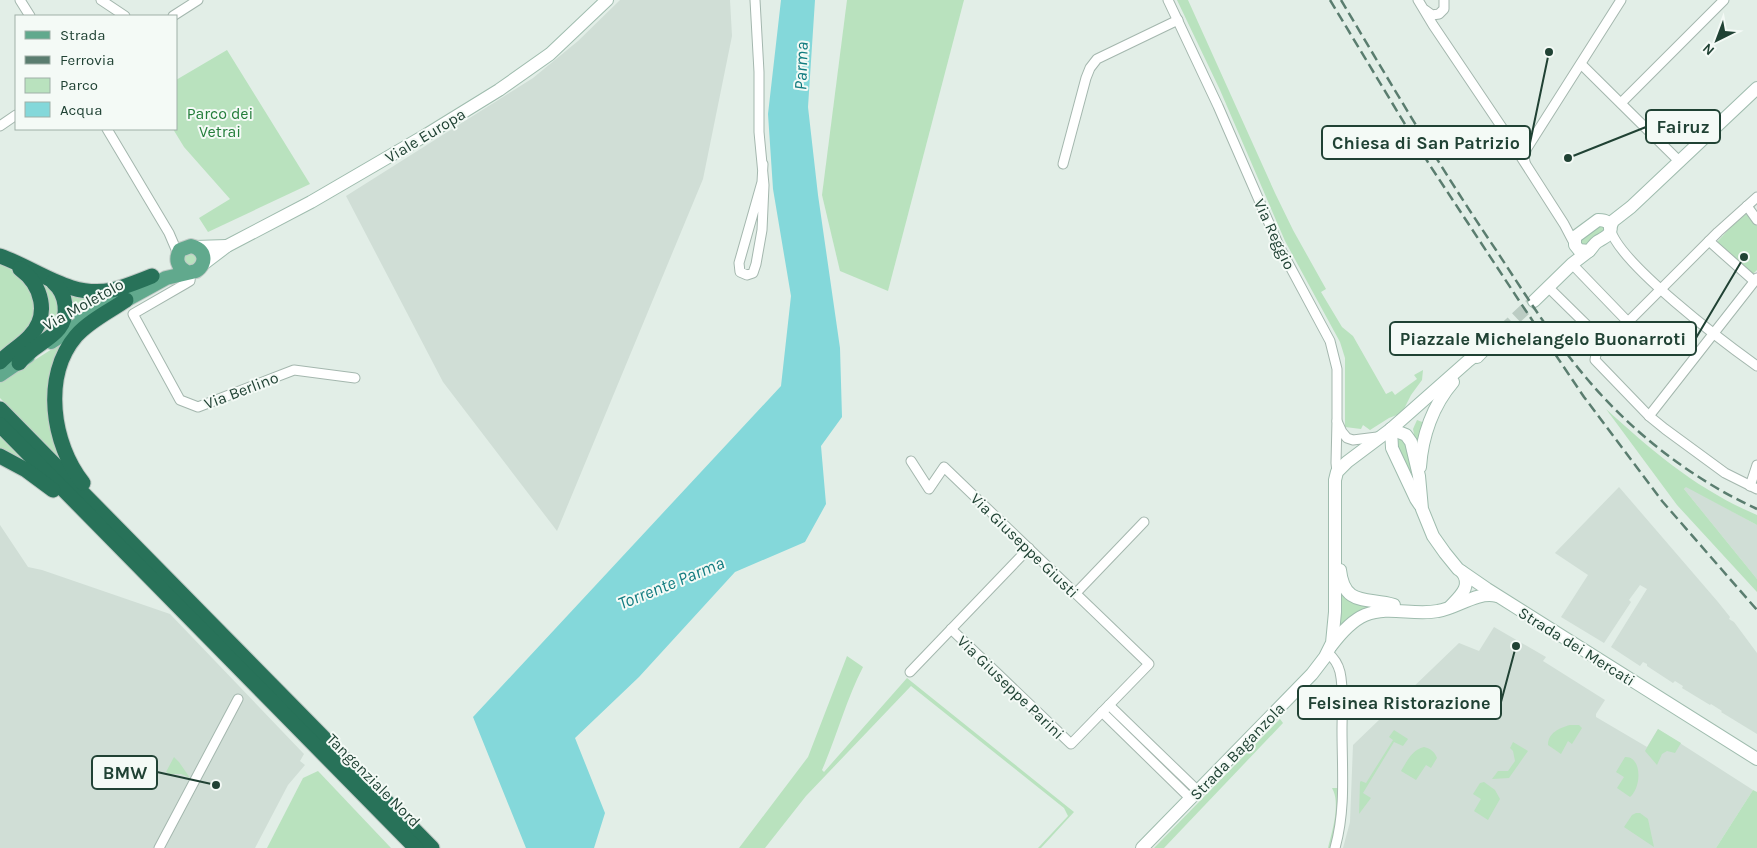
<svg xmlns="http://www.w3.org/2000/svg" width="1757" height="848" font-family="Karla,sans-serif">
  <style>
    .built { fill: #d0ded6 }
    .green { fill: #b9e2be }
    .water { fill: #84d8da }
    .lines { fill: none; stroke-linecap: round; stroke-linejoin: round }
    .secondary-tunnel { stroke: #bbccc3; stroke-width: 12; stroke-dasharray: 12 6; stroke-linecap: butt }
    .street-casing { stroke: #a4b7ae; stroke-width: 11 }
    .secondary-casing { stroke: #9fbcae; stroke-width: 14 }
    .primary-casing { stroke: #c1cac6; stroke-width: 16 }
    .highway-casing { stroke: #c1cac6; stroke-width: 17 }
    .street { stroke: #fff; stroke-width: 9 }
    .secondary { stroke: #fff; stroke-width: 12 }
    .primary { stroke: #61a98d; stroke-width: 14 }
    .highway { stroke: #287259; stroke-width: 15 }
    .rail { stroke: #5a7d6f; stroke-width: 2.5; stroke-dasharray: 10 5; stroke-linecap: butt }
    .labels { text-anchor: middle; stroke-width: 4; stroke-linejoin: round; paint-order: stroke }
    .park-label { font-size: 16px; fill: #247e3b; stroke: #f4faf6 }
    .street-label { font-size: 16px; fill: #204234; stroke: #f4faf6 }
    .water-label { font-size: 18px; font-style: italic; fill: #127c80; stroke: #f4faf6 }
    .leader { fill: none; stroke: #204234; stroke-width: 2 }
    .callout-dot { fill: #204234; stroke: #f4faf6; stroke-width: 2 }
    .callout { fill: #f4faf6; stroke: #204234; stroke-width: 2 }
    .callout-label { font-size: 18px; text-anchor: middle; font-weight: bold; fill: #204234 }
  </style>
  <rect width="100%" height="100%" fill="#e2eee7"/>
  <g class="built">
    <path d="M620,0H730L732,36L703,179L557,531L443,382L346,196L533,78L578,41Z"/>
    <path d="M1686,486L1757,525V579L1684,489Z"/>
    <path d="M1619,487L1718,602L1730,617L1729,619L1734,622L1757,653V734L1721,712L1722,711L1711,704L1710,705L1682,688L1683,686L1675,681L1673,683L1647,666V664L1643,662L1640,666L1611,647L1647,589L1640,585L1629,600L1631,602L1604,643L1561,617L1588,575L1555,553Z"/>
    <path d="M0,525L28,567L42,570L170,614L304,754L300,761L305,765L288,785L255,848H0Z"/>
    <path d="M1494,627L1546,657L1543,661L1605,700L1596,714V717L1647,747L1658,729L1753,790L1716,848H1343L1350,822L1353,745L1459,643L1479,651Z"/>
  </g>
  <g class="green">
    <path d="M847,0H964L888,291L840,271L822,195Z"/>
    <path d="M1177,0H1188L1275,193L1293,230L1326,289L1321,292L1342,327L1353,336L1386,394L1392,391L1395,395L1417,379L1414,375L1423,370L1422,380L1411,395L1402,413L1389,418L1370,430L1363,425L1361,429L1345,427V358L1340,342L1285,241L1220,90Z"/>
    <path d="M227,50L310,184L208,232L199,218L230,199L184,147L173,129H176V80Z"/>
    <path d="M1746,214L1757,226V270L1753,274L1716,243L1731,227Z"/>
    <path d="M1600,225L1604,227L1605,231L1588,244L1583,246L1580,240Z"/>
    <circle cx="190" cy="259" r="6"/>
    <path d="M0,264L16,272L33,289L35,323L0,354Z"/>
    <path d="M38,277L60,296L56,325L38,335Z"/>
    <path d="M67,291C83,299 95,298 112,296L73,316L74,304Z"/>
    <path d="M71,337L57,364L66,466L0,398V382Z"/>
    <path d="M1606,409C1653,452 1698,490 1757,515V525L1686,487L1684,489L1757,579V592L1677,505Z"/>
    <path d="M1417,420L1425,423L1417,451L1413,429Z"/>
    <path d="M0,435L34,469L0,452Z"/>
    <path d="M1399,438L1405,440L1414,481L1396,447Z"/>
    <path d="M1340,587L1377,606L1341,628L1338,625Z"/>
    <path d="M847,656L863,667C846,700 837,736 822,770L824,772L907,678L1074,812L1041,848H1038L1068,816L1064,808L911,686L806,796L765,848H739L808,757Z"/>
    <path d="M1280,719L1283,723L1164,848H1154Z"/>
    <path d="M1570,725H1579L1582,728L1572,744L1568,741L1561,754L1548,745C1548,733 1559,728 1570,725Z"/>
    <path d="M1658,729L1681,743L1675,753L1667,751L1662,754L1657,765L1645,751Z"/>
    <path d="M1394,730L1408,739L1403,746L1394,742L1363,793L1371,798L1359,814L1360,782L1361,781L1366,783L1393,740L1389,737Z"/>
    <path d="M1513,742L1528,751L1509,778L1492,779L1498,771H1508L1515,761L1513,751L1510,748Z"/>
    <path d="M1424,747C1431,749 1434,751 1437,758L1431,768L1426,765L1416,780L1401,771C1407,761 1412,750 1424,747Z"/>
    <path d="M174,757L179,762L190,778L181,774H170L166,772Z"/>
    <path d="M1625,757C1642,756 1642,787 1630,797L1617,788L1624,777L1616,772Z"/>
    <path d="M318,771L391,848H267L303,778Z"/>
    <path d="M1484,782L1495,790L1500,799L1488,820L1474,811L1481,799L1473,794L1480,783Z"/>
    <path d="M1332,788H1340L1339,808L1331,848H1328C1332,832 1341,803 1332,788Z"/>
    <path d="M1753,790L1757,792V848H1716Z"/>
    <path d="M1636,813H1640L1648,819L1654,847L1624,827L1632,815Z"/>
  </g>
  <path class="water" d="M781,0H815L808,107L818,195L840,348L842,417L821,446L826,504L805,542L735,572L639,677L575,738L605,813L594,848H526L473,717L781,386L791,296L773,189L768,114Z"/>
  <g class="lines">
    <path class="secondary-tunnel" d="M1503,330L1534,301"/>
    <defs>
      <g id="street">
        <path d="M20,0L30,16"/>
        <path d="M101,0L125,16"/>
        <path d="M755,0L759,72V132L764,185L762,230L756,264L753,273L747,275L740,272L739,263L762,182L763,164"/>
        <path d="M1168,0L1218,106L1279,246L1330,341L1337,369V421L1342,432L1347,438L1353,440L1377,437"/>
        <path d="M1418,0L1433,25L1505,132L1564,224L1574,243"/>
        <path d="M1425,10L1432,15L1439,14L1444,9V0"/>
        <path d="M173,16L198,0"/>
        <path d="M1581,64L1680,162"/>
        <path d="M1621,103L1724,0"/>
        <path d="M0,126L16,115"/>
        <path d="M107,129L169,233L178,254"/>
        <path d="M1525,162L1524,156L1527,148L1621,0"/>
        <path d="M1063,164L1086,78L1090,68L1097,59L1178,20"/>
        <path d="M1757,197L1718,232L1596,354L1595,360L1649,416L1665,429L1725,473L1757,489"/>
        <path d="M1747,206L1757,220"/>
        <path d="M1610,228C1617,262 1726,344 1757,366"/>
        <path d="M1709,241L1754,281"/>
        <path d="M1572,264L1628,322"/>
        <path d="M191,272L190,281L185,284L133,314L180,400L198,407L294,370L355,378"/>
        <path d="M1548,287L1606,344"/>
        <path d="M1649,416L1757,278"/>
        <path d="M1337,421L1336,463L1337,472"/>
        <path d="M911,461L929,489L944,467L1149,664L1071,744L951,629"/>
        <path d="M1750,486L1757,465"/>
        <path d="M1076,593L1144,522"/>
        <path d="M1328,653C1334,658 1338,664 1340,672C1344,690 1342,711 1342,730C1342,770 1346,809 1335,848"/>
        <path d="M910,672L1029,548"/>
        <path d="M1109,705L1198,791"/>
        <path d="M1102,712L1191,799"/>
        <path d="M159,848L238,699"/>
      </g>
      <g id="secondary">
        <path d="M1598,220C1602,220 1606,220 1609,224C1615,234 1603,238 1597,242C1594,244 1592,248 1589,251L1579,250L1575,245V237Z"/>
        <path d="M1610,228L1613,221L1631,207L1757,88"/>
        <path d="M195,247L227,246"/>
        <path d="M202,265L227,246L311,202L426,135L499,90L550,54L607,0"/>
        <path d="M1534,301L1572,264L1589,251"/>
        <path d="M1477,357L1503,330"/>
        <path d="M1391,429L1406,435L1411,442L1419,476L1422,509L1433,536L1445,553L1458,569L1487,589L1757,759"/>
        <path d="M1391,429L1392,448L1416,499L1420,505"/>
        <path d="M1420,467C1422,436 1433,405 1453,382"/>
        <path d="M1340,570C1344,607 1367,597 1394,605"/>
        <path d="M1450,607C1459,597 1473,586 1462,572"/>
        <path d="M1331,646C1340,634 1351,621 1365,615C1389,605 1413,616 1438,611C1457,608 1477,591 1497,596"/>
        <path d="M1142,848L1312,674L1325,657L1332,643L1335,612V480L1337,472L1347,462L1391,429L1468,361L1481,351"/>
      </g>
      <g id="primary">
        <path d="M115,303L126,300L166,278L196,271C208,263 205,249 191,246L180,250C175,259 177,267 187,272"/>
        <path d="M81,316L122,295"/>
        <path d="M51,342L92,316"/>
        <path d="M0,375L28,356"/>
      </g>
      <g id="highway">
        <path d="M0,256C37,269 71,299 112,290C125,287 139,281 152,276"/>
        <path d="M0,362C9,352 21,346 30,336C50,315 42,285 20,269"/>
        <path d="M19,363C34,341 69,337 65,305C64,296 60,288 53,282"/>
        <path d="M0,409L432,848"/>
        <path d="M0,425L416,848"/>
        <path d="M0,456L26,470L53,490"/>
        <path d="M83,483C52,444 42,376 76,336C89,321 110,311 126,300"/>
      </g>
    </defs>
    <use href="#street" class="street-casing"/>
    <use href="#secondary" class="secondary-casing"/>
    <use href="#primary" class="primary-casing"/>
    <use href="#highway" class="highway-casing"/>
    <use href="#street" class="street"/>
    <use href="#secondary" class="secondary"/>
    <use href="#primary" class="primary"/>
    <use href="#highway" class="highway"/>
    <g class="rail">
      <path d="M1330,0L1429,164L1520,302L1584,397L1662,501L1757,610"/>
      <path d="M1341,0C1391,84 1441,169 1496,250C1525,294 1553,339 1588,380C1634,434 1692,479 1757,509"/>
    </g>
  </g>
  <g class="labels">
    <g class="park-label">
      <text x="220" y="119">Parco dei<tspan x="220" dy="18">Vetrai</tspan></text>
    </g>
    <g class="street-label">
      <text transform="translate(425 135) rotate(-31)" y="6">Viale Europa</text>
      <text transform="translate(1275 234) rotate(65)" y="6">Via Reggio</text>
      <text transform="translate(83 304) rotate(-29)" y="6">Via Moletolo</text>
      <text transform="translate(241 390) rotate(-21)" y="6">Via Berlino</text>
      <text transform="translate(1025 545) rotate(44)" y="6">Via Giuseppe Giusti</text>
      <text transform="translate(1577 646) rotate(32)" y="6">Strada dei Mercati</text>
      <text transform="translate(1011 687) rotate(44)" y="6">Via Giuseppe Parini</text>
      <text transform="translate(1237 751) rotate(-46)" y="6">Strada Baganzola</text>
      <text transform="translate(374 780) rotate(45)" y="6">Tangenziale Nord</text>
    </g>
    <g class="water-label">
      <text transform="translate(801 66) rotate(-88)" y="6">Parma</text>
      <text transform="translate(671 583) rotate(-22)" y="6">Torrente Parma</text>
    </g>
  </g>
  <path class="leader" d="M1568 158L1646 127M1549 52L1530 143M1744 257L1696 338M1516 646L1501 702M216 785L157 772"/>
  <g class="callout-dot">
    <circle cx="1568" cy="158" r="5"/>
    <circle cx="1549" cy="52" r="5"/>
    <circle cx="1744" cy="257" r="5"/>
    <circle cx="1516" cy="646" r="5"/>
    <circle cx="216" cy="785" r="5"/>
  </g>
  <g class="callout">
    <rect x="1646" y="110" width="74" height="33" rx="5"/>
    <rect x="1322" y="126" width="208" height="33" rx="5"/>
    <rect x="1390" y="322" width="306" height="33" rx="5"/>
    <rect x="1298" y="686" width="203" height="33" rx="5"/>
    <rect x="92" y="756" width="65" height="33" rx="5"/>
  </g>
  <g class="callout-label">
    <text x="1683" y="133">Fairuz</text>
    <text x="1426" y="149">Chiesa di San Patrizio</text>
    <text x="1543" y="345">Piazzale Michelangelo Buonarroti</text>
    <text x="1399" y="709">Felsinea Ristorazione</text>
    <text x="125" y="779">BMW</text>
  </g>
  <rect x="15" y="15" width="162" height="115" fill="#f4faf6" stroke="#9fb0a8"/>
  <rect x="25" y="31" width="25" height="8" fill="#61a98d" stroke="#9fb0a8"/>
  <text x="60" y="40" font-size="15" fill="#204234">Strada</text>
  <rect x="25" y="56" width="25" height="8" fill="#5a7d6f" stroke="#9fb0a8"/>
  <text x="60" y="65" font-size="15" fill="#204234">Ferrovia</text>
  <rect x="25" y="78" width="25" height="15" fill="#b9e2be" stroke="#9fb0a8"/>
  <text x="60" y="90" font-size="15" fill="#204234">Parco</text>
  <rect x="25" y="102" width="25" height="15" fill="#84d8da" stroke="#9fb0a8"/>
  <text x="60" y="115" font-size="15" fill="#204234">Acqua</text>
  <g transform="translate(1717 40) rotate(222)" stroke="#f4faf6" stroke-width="4" paint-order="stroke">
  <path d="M0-4L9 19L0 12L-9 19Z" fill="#204234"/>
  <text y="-8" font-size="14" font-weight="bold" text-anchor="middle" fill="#204234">N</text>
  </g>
</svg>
